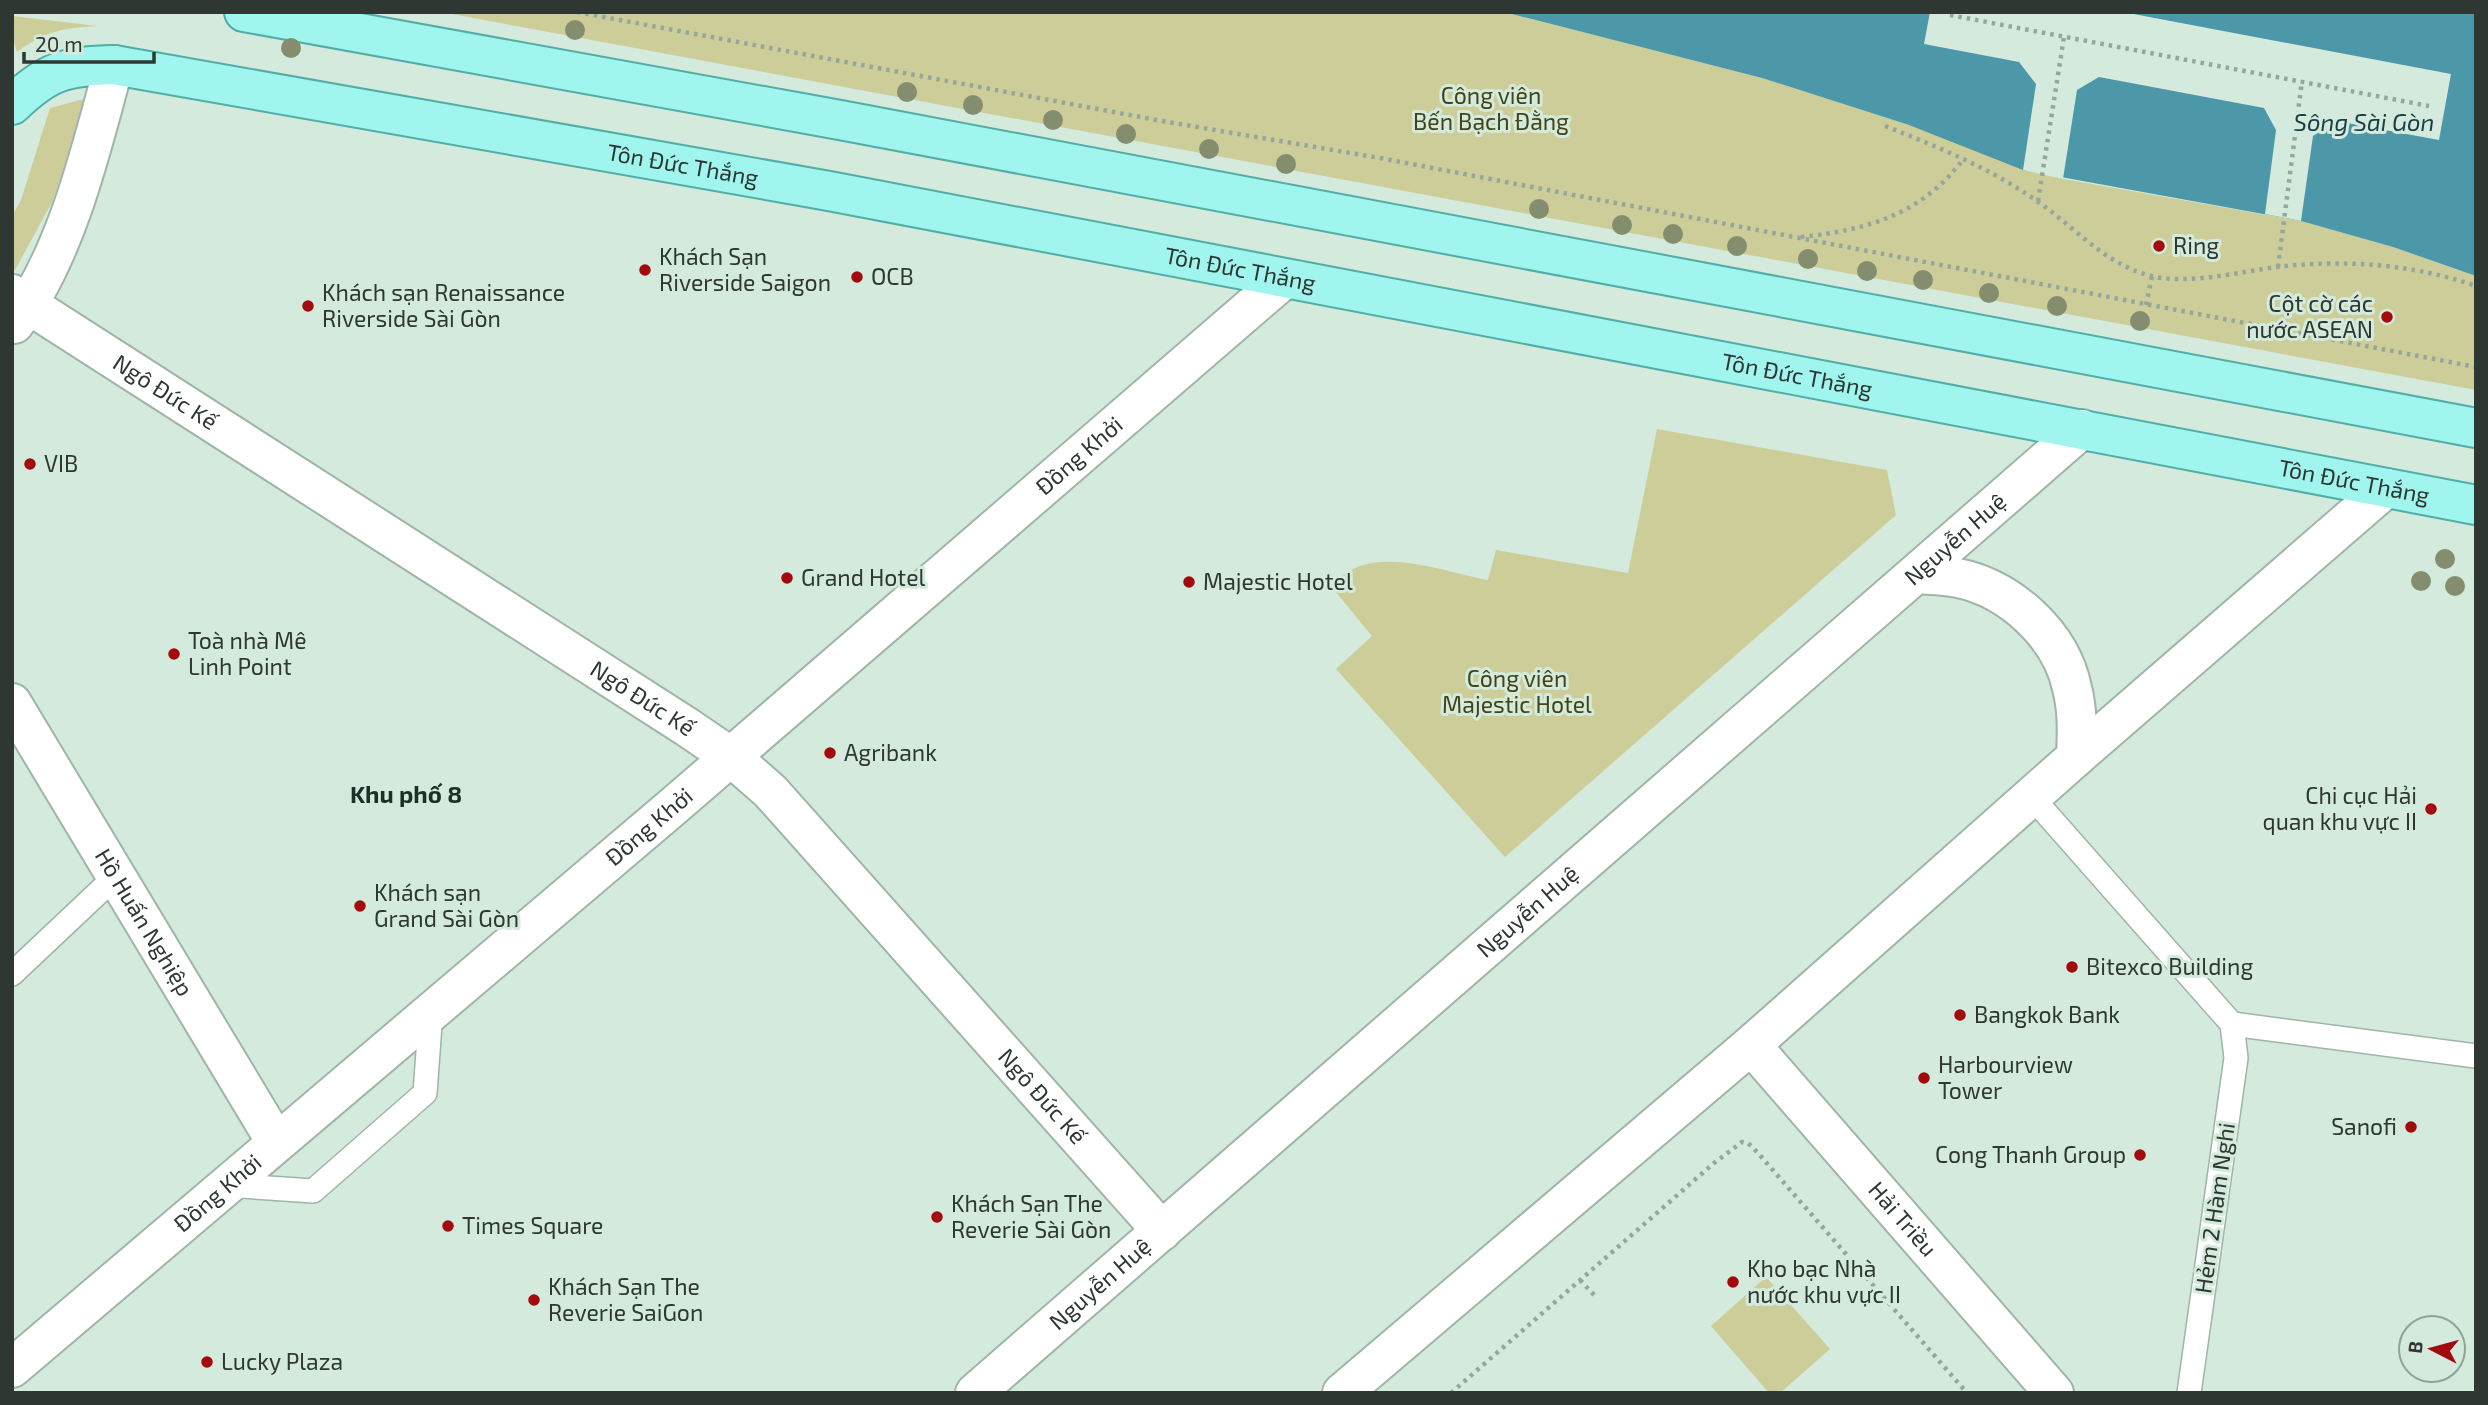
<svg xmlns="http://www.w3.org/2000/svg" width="2488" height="1405" font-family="'Exo 2',sans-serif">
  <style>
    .green { fill: #cdcd99 }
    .water { fill: #4c97a8 }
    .pier { fill: #d3eadd }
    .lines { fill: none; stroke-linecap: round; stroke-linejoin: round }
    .service-casing { stroke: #9eb5a8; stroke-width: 26 }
    .minor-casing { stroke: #9eb5a8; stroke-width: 42 }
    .tertiary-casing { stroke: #9eb5a8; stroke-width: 42 }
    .primary-casing { stroke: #50aea6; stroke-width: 42 }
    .path { stroke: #95a79d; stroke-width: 4.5; stroke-dasharray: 3.5 5; stroke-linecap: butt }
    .service { stroke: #fff; stroke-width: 23 }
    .minor { stroke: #fff; stroke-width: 38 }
    .tertiary { stroke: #fff; stroke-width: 38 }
    .primary { stroke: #a1f5ef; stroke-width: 38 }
    .tree { fill: #848e6f }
    .poi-dot { fill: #a30a0d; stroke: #d3eadd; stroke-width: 2.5 }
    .labels { text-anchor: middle; stroke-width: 6; stroke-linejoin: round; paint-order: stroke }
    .park-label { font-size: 23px; fill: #444315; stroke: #d3eadd }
    .street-label { font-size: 23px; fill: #2e3732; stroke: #d3eadd }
    .poi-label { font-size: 23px; fill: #2e3732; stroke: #d3eadd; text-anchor: start }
    .water-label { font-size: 24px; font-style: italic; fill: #1a3d46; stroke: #d3eadd }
    .neighbourhood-label { font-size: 24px; font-weight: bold; fill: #1d2f26; stroke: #d3eadd }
  </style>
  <rect width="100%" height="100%" fill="#d3eadd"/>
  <g class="green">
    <path d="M441,12H1504L1762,78L1909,125L2064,179L2301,221L2393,247L2476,276V390Z"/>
    <path d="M12,16L97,26C63,28 45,31 17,52L12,35Z"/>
    <path d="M88,98L52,202L15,270L12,268V216L21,200L50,108Z"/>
    <path d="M1657,429L1887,470L1896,515L1505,857L1336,669L1372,636L1330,585C1340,578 1351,568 1363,565C1400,554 1451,573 1488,580L1496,550L1628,573Z"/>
    <path d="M1766,1277L1830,1349L1780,1393H1769L1711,1326Z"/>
  </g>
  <path class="water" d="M1504,12H2476V276L2393,247L2301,221L2023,170L1909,125L1762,78Z"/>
  <path class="pier" d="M1930,12H2123L2451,74L2439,140L2336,121L2313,136L2301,221L2265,214L2276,130L2264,108L2099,77L2077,90L2063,179L2023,170L2036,84L2019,62L1924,44Z"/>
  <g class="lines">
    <defs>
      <g id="service">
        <path d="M2031,796L2232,1024L2236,1058L2189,1393"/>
        <path d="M12,974L116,876"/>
        <path d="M2232,1024L2476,1056"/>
        <path d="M226,1185L313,1191L425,1093L431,1011"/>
      </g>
      <g id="minor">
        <path id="s1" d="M12,294L687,727L731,757L770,791L1162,1231"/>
        <path d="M14,324C66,257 92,147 114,65"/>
        <path id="s2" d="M12,703L276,1142"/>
        <path id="s3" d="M1751,1045L2054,1393"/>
      </g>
      <g id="tertiary">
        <path d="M1916,574C1929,575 1945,575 1958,578C2011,589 2061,635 2072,688C2078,711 2077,733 2076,757"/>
        <path id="s4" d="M12,1368L676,804L1284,279"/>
        <path id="s5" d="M975,1393L2082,429"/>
        <path d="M1342,1393L1751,1045L2076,757L2386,488"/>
      </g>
      <g id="primary">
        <path d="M244,12L840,120L2476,428"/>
        <path id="s6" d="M12,105C47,71 65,66 114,65L829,191L2476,505"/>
      </g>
    </defs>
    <use href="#service" class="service-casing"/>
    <use href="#minor" class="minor-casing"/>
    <use href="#tertiary" class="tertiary-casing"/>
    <use href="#primary" class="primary-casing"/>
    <g class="path">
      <path d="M577,12L1162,121L1380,158L2476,367"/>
      <path d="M1950,15L2429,106"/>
      <path d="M1885,126C1938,147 1990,168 2037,201C2075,227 2104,264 2151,276C2187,285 2240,272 2277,267C2343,259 2413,264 2476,286"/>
      <path d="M2038,201L2064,37"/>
      <path d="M1801,237C1868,230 1923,214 1964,158"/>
      <path d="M2278,267L2302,81"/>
      <path d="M2146,305L2152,276"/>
      <path d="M1580,1280L1597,1298"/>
      <path d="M1451,1393L1714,1163L1742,1142L1748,1143L1758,1153L1967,1393"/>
    </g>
    <use href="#service" class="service"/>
    <use href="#minor" class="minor"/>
    <use href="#tertiary" class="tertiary"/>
    <use href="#primary" class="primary"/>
  </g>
  <g class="tree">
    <circle cx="575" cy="30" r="10"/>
    <circle cx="291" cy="48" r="10"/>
    <circle cx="907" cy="92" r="10"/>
    <circle cx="973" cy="105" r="10"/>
    <circle cx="1053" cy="120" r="10"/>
    <circle cx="1126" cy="134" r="10"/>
    <circle cx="1209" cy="149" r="10"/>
    <circle cx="1286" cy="164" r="10"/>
    <circle cx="1539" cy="209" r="10"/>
    <circle cx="1622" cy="225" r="10"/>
    <circle cx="1673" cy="234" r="10"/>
    <circle cx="1737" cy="246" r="10"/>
    <circle cx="1808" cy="259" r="10"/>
    <circle cx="1867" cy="271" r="10"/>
    <circle cx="1923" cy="280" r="10"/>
    <circle cx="1989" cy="293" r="10"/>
    <circle cx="2057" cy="306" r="10"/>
    <circle cx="2140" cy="321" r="10"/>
    <circle cx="2445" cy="559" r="10"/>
    <circle cx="2421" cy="581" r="10"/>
    <circle cx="2455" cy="586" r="10"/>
  </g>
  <g class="poi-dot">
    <circle cx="2159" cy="246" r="7"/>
    <circle cx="645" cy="270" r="7"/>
    <circle cx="857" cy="277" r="7"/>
    <circle cx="308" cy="306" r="7"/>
    <circle cx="2387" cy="317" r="7"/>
    <circle cx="30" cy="464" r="7"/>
    <circle cx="787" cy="578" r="7"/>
    <circle cx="1189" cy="582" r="7"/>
    <circle cx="174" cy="654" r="7"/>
    <circle cx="830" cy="753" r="7"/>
    <circle cx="2431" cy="809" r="7"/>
    <circle cx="360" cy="906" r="7"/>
    <circle cx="2072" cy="967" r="7"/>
    <circle cx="1960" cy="1015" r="7"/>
    <circle cx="1924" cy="1078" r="7"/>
    <circle cx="2411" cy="1127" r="7"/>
    <circle cx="2140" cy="1155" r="7"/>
    <circle cx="937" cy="1217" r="7"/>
    <circle cx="448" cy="1226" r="7"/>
    <circle cx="1733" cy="1282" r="7"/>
    <circle cx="534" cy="1300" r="7"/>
    <circle cx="207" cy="1362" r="7"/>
  </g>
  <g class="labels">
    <g class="park-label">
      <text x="1491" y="104">Công viên<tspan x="1491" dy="26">Bến Bạch Đằng</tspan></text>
      <text x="1517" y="687">Công viên<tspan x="1517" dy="26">Majestic Hotel</tspan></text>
    </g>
    <g class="street-label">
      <text dy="8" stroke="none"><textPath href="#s6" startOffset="691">Tôn Ðức Thắng</textPath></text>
      <text dy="8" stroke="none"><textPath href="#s6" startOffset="1258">Tôn Ðức Thắng</textPath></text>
      <text dy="8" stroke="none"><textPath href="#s6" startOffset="1825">Tôn Ðức Thắng</textPath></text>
      <text dy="8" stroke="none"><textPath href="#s1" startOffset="182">Ngô Ðức Kế</textPath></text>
      <text dy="8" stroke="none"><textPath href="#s4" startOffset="1404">Ðồng Khởi</textPath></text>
      <text dy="8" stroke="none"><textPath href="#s6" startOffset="2392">Tôn Ðức Thắng</textPath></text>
      <text dy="8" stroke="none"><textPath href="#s5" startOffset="1300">Nguyễn Huệ</textPath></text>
      <text dy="8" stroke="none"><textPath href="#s1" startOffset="749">Ngô Ðức Kế</textPath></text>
      <text dy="8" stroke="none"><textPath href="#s4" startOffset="836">Ðồng Khởi</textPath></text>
      <text dy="8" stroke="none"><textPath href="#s5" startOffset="733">Nguyễn Huệ</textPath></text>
      <text dy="8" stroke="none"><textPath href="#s2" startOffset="256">Hồ Huấn Nghiệp</textPath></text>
      <text dy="8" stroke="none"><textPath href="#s1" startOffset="1316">Ngô Ðức Kế</textPath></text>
      <text dy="8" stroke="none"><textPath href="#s4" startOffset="270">Ðồng Khởi</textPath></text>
      <text transform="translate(2215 1208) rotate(-82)" y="8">Hẻm 2 Hàm Nghi</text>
      <text dy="8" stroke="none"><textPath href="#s3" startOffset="231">Hải Triều</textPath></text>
      <text dy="8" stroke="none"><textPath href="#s5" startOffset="166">Nguyễn Huệ</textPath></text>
    </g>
    <g class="poi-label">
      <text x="2173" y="254">Ring</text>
      <text x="659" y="265">Khách Sạn<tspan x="659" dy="26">Riverside Saigon</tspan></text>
      <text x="871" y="285">OCB</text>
      <text x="322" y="301">Khách sạn Renaissance<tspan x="322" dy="26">Riverside Sài Gòn</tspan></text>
      <text x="2373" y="312" text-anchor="end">Cột cờ các<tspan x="2373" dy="26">nước ASEAN</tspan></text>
      <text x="44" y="472">VIB</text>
      <text x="801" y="586">Grand Hotel</text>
      <text x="1203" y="590">Majestic Hotel</text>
      <text x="188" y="649">Toà nhà Mê<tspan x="188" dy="26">Linh Point</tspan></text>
      <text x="844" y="761">Agribank</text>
      <text x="2417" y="804" text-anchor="end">Chi cục Hải<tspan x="2417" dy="26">quan khu vực II</tspan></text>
      <text x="374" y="901">Khách sạn<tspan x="374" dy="26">Grand Sài Gòn</tspan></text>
      <text x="2086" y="975">Bitexco Building</text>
      <text x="1974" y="1023">Bangkok Bank</text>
      <text x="1938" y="1073">Harbourview<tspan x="1938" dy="26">Tower</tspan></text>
      <text x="2397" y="1135" text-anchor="end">Sanofi</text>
      <text x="2126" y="1163" text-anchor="end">Cong Thanh Group</text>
      <text x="951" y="1212">Khách Sạn The<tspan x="951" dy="26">Reverie Sài Gòn</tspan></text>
      <text x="462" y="1234">Times Square</text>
      <text x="1747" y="1277">Kho bạc Nhà<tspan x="1747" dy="26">nước khu vực II</tspan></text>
      <text x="548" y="1295">Khách Sạn The<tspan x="548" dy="26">Reverie SaiGon</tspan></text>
      <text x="221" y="1370">Lucky Plaza</text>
    </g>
    <g class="water-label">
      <text x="2364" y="131">Sông Sài Gòn</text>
    </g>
    <g class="neighbourhood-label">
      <text x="406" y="803">Khu phố 8</text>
    </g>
  </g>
  <rect width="2488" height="1405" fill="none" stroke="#2e3732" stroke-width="28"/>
  <g transform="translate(2432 1349) rotate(276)"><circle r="33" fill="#d3eadd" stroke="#91a299" stroke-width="2"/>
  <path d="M0-5L12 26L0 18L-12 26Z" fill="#a30a0d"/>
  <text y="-10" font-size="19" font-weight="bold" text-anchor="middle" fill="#2e3732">B</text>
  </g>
  <path d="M24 52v10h130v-10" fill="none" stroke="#2e3732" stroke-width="3.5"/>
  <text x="35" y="52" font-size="21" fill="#2e3732" stroke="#d3eadd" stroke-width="5" paint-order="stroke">20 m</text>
</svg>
